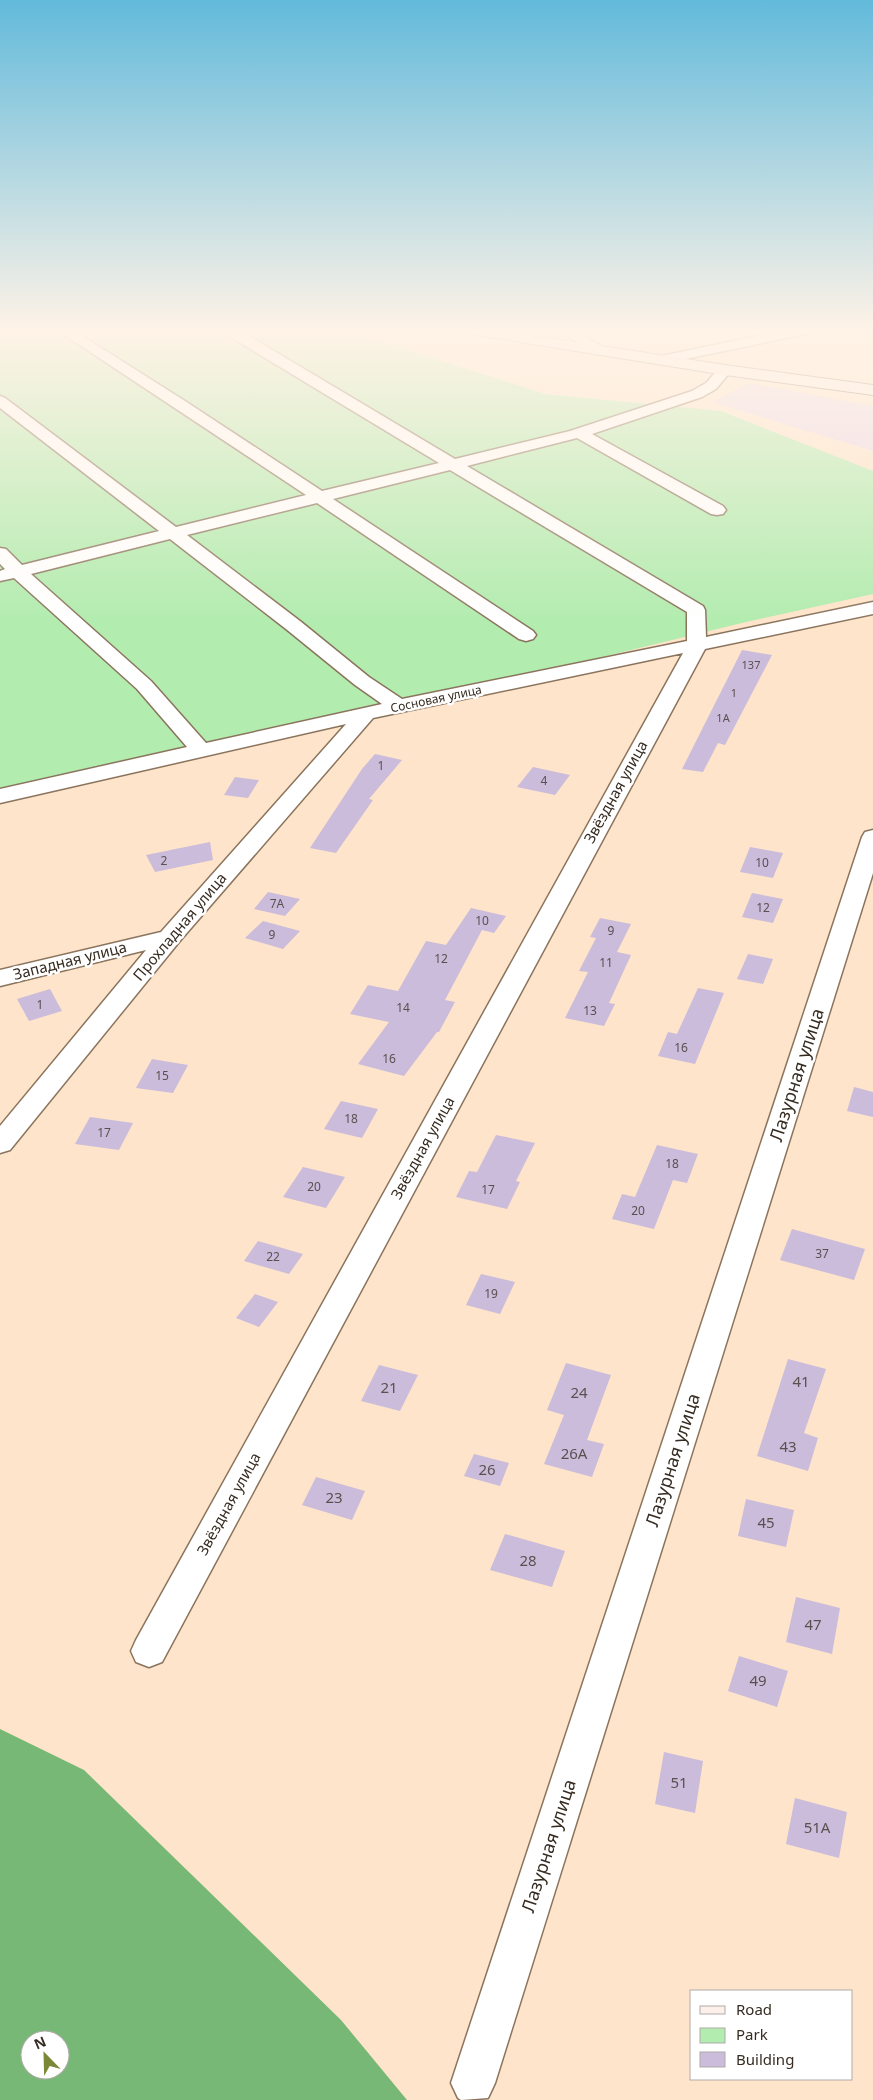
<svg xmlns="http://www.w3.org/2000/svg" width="873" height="2100" font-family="'Noto Sans',sans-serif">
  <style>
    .industrial { fill: #ebd8e9 }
    .green { fill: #b2ecaf }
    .forest { fill: #78b876; fill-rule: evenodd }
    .building { fill: #cabcda }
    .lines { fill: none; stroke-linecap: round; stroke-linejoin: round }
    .street-casing { stroke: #8b745d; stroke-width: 3 }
    .secondary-casing { stroke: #8b745d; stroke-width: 2 }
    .street { fill: #fff; fill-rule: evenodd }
    .secondary { fill: #fdefe9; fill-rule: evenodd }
    .labels { text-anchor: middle; stroke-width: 5; stroke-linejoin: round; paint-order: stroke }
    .far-number-label { font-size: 11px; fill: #5b5050 }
    .far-street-label { font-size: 12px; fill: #362c22; stroke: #fff }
    .number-label { font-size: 12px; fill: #5b5050 }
    .street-label { font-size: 15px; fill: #362c22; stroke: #fff }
    .near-number-label { font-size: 15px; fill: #5b5050 }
    .near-street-label { font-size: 18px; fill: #362c22; stroke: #fff }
  </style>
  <rect width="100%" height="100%" fill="#fee4ca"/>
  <path class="industrial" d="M749,383L873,406V451L712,402Z"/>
  <path class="green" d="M0,330H346L545,394L721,411L873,471V594L746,622L365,715L0,791Z"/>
  <path class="forest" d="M0,1729L84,1770L341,2020L407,2100H0ZM30,2040H60V2070H30Z"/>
  <g class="building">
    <path d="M742,650L772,655L725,745L718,743L703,772L682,769Z"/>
    <path d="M375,754L402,760L369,799L373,800L336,853L310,848L362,769Z"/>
    <path d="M533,767L570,775L555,795L517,787Z"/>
    <path d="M235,777L259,780L248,798L224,795Z"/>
    <path d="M210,842L213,860L155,872L146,855Z"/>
    <path d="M750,847L783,853L773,878L740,872Z"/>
    <path d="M268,892L300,899L285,916L254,909Z"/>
    <path d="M752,893L783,899L773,923L742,917Z"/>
    <path d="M471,908L506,916L494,933L482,930L445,1000L455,1002L439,1032H437L404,1076L358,1064L389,1022L350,1014L368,985L398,991L426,941L446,945Z"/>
    <path d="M600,918L631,924L617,952L631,955L609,1003L615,1004L604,1026L565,1018L588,972L579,971L596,938L590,937Z"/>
    <path d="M263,921L300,931L283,949L245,938Z"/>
    <path d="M748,954L773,959L763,984L737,979Z"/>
    <path d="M698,988L724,993L695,1064L658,1056L668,1032L677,1034Z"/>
    <path d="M50,989L62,1011L29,1021L17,999Z"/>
    <path d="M152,1059L188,1065L173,1093L136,1088Z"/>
    <path d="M854,1087L873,1092V1117L847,1111Z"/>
    <path d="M341,1101L378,1109L362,1138L324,1129Z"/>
    <path d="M90,1117L133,1123L119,1150L75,1144Z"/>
    <path d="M496,1135L535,1143L516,1181L520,1182L507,1209L456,1197L469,1171L477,1172Z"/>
    <path d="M657,1145L698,1154L687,1183L673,1180L654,1229L612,1219L622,1194L635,1197Z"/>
    <path d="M303,1167L345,1177L326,1208L283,1197Z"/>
    <path d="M792,1229L865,1249L854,1280L780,1260Z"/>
    <path d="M258,1241L303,1254L289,1274L244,1261Z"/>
    <path d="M481,1274L515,1282L500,1314L466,1305Z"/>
    <path d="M255,1294L278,1302L259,1327L236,1318Z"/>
    <path d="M788,1359L826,1369L804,1433L818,1438L808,1471L757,1456Z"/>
    <path d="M566,1363L611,1375L587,1440L604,1444L592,1477L544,1464L564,1415L547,1410Z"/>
    <path d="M379,1365L418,1375L400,1411L361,1401Z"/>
    <path d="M474,1454L509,1463L500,1486L464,1476Z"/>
    <path d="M316,1477L365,1491L352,1520L302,1505Z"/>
    <path d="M746,1499L794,1510L786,1547L738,1536Z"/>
    <path d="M505,1534L565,1551L552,1587L490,1570Z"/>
    <path d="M796,1597L840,1608L832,1654L786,1642Z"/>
    <path d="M739,1656L788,1671L777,1707L728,1691Z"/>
    <path d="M664,1752L703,1761L695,1813L655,1804Z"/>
    <path d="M795,1798L847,1812L839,1858L786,1844Z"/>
  </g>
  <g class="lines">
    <defs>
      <g id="street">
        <path d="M57,330H73L185,401L322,491L439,463L224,333L222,330H239L455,459L570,431L692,391L706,383L720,367H730L732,370L716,389L702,397L592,434L723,506L726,510L723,514L717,515L711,514L577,438L467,466L703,606L705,610L706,637L873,602V614L705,649L162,1662L149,1667L136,1662L131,1651L136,1640L683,653L373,718L179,942L10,1150L0,1153V1126L146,950L0,986V970L161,932L346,724L0,803V789L187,747L137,689L14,578L0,581V571L5,569L0,564V548L6,549L22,565L159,531L0,408V396L5,398L176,527L306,495ZM450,470L687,612V641L402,699L369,677L300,621L187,535L317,503L519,639L526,641L533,639L536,635L533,631L333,499ZM170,539L286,629L355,685L382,704L206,743L151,681L31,574Z"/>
        <path d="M558,330H575L609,351L607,354H597Z"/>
        <path d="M787,330H813L811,333L806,334L661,364L656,363L654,360L656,357L661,356Z"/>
        <path d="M873,830V873L495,2083L488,2098L461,2100L458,2098L451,2083L862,837L865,832Z"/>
      </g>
      <path id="secondary" d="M464,330H497L725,365L873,385V395L725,375L471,334L466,333Z"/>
    </defs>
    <use href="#street" class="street-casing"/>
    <use href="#secondary" class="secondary-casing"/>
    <use href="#street" class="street"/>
    <use href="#secondary" class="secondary"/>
  </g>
  <linearGradient id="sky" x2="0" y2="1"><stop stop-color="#62badb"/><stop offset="0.53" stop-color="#fff3e7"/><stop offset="1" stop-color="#fff3e7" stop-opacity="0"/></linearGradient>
  <rect width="873" height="624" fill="url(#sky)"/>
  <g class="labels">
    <g class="far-number-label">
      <text x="751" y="669">137</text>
      <text x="734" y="697">1</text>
      <text x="723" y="722">1А</text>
    </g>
    <g class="far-street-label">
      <text transform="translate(436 699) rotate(-12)" y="4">Сосновая улица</text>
    </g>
    <g class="number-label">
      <text x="381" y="770">1</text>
      <text x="544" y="785">4</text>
      <text x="164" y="865">2</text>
      <text x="762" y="867">10</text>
      <text x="277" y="908">7А</text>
      <text x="763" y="912">12</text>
      <text x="482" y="925">10</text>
      <text x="611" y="935">9</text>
      <text x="272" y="939">9</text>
      <text x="441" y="963">12</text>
      <text x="606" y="967">11</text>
      <text x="40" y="1009">1</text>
      <text x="403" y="1012">14</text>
      <text x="590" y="1015">13</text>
      <text x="681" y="1052">16</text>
      <text x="389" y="1063">16</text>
      <text x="162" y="1080">15</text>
      <text x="351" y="1123">18</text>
      <text x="104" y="1137">17</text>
      <text x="672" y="1168">18</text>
      <text x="314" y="1191">20</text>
      <text x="488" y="1194">17</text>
      <text x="638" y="1215">20</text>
      <text x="822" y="1258">37</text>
      <text x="273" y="1261">22</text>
      <text x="491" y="1298">19</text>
    </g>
    <g class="street-label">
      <text transform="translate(616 792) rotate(-61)" y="5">Звёздная улица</text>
      <text transform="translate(180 927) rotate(-50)" y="5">Прохладная улица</text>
      <text transform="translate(70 961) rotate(-14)" y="5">Западная улица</text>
      <text transform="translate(423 1148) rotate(-61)" y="5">Звёздная улица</text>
      <text transform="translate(229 1504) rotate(-61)" y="5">Звёздная улица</text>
    </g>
    <g class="near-number-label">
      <text x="801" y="1387">41</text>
      <text x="389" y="1393">21</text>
      <text x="579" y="1398">24</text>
      <text x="788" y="1452">43</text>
      <text x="574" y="1459">26А</text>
      <text x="487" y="1475">26</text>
      <text x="334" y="1503">23</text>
      <text x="766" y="1528">45</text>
      <text x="528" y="1566">28</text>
      <text x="813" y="1630">47</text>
      <text x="758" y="1686">49</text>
      <text x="679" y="1788">51</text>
      <text x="817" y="1833">51А</text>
    </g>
    <g class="near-street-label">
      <text transform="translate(797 1075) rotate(-72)" y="6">Лазурная улица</text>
      <text transform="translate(673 1460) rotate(-72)" y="6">Лазурная улица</text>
      <text transform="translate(549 1846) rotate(-72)" y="6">Лазурная улица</text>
    </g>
  </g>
  <rect x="690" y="1990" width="162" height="90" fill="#ffffff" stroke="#afaba7"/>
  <rect x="700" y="2006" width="25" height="8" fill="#fdefe9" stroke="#afaba7"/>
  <text x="736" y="2015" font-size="15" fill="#362c22">Road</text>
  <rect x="700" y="2028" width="25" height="15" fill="#b2ecaf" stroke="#afaba7"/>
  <text x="736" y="2040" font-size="15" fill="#362c22">Park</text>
  <rect x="700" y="2052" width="25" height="15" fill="#cabcda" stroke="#afaba7"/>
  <text x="736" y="2065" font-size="15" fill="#362c22">Building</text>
  <g transform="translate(45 2055) rotate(337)"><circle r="24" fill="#ffffff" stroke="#afaba7"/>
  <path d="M0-4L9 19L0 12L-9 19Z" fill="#798938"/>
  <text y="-8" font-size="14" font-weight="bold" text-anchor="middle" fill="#362c22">N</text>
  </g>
</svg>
